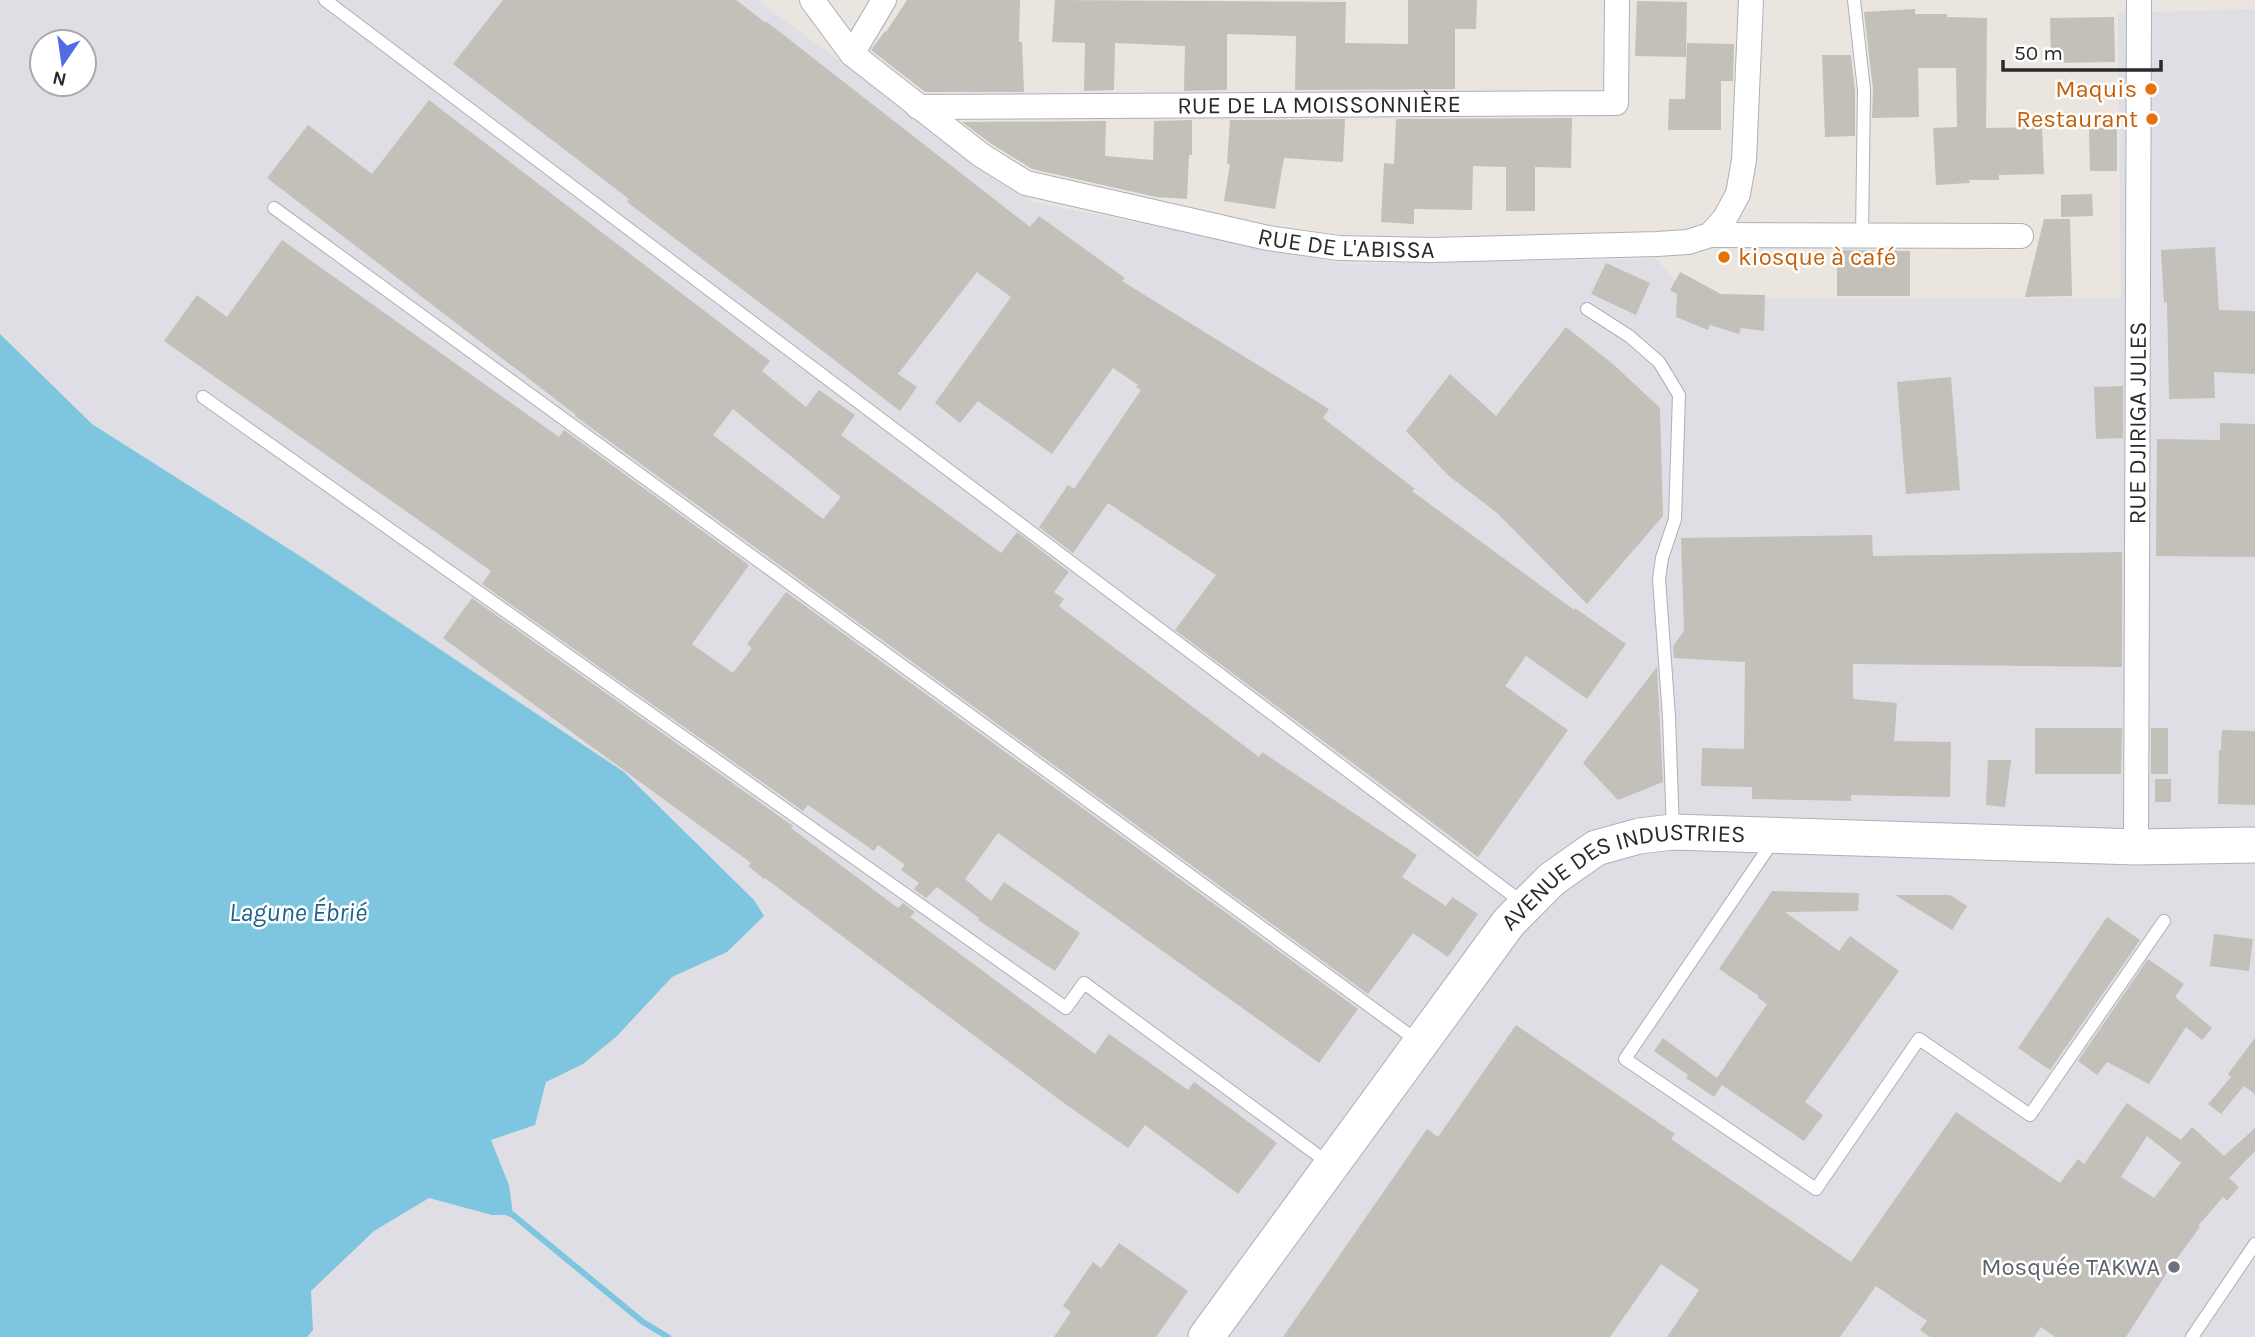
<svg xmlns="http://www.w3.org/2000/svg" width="2255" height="1337" font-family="Karla,sans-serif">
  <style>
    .industrial { fill: #dfdee4; fill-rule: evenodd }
    .water { fill: #7ec5e0 }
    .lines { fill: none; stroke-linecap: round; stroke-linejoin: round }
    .stream { stroke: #7ec5e0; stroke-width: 6 }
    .building { fill: #c3bfb9; fill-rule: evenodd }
    .lane-casing { stroke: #aeb0b9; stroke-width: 14 }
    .street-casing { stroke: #aeb0b9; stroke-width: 26 }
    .secondary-casing { stroke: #aeb0b9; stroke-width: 37 }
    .lane { stroke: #fff; stroke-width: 12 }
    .street { stroke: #fff; stroke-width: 24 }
    .secondary { stroke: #fff; stroke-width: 35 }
    .food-dot { fill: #e8710a; stroke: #fff; stroke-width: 2.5 }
    .worship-dot { fill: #6b7280; stroke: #fff; stroke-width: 2.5 }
    .labels { text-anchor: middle; stroke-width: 5; stroke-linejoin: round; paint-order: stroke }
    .food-label { font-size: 24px; fill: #c56008; stroke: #fff; text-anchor: end }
    .street-label { font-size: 24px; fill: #2a2a2a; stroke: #fff }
    .worship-label { font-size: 24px; fill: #5b616d; stroke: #fff; text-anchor: end }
    .water-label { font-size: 26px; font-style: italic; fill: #1e648a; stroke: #fff }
  </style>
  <rect width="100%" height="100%" fill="#eae5de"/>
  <path class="industrial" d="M0,0H757L1033,202L1346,264L1657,259L1688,298H2121L2118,13L2255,9V1337H307L313,1330L311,1291L374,1231L429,1198L492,1215L509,1185L491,1140L535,1125L546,1082L583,1064L617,1036L672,977L727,952L764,916L754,900L624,772L300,556L92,424L0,334ZM42,42H84V84H42Z"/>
  <path class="water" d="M0,334L92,424L300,556L624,772L754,900L764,916L727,952L672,977L617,1036L583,1064L546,1082L535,1125L491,1140L509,1185L513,1215H492L429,1198L374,1231L311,1291L313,1330L307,1337H0Z"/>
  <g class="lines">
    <path class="stream" d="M506,1212L513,1215L643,1322L668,1337"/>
  </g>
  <g class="building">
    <path d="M503,0H736L766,23L767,22L1030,227L1039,216L1125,278L1122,281L1329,409L1323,418L1415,489L1412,491L1574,610L1575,608L1626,644L1587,699L1526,656L1505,686L1568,730L1478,857L1175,630L1216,575L1108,503L1073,553L1039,527L1068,485L1074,489L1141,390L1136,387L1138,385L1113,368L1052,454L978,401L960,423L935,403L1011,297L977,272L898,374L917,387L900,411L802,335L627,202L629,199L453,64Z"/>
    <path d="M907,0H1020L1019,42H1022L1024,92H925L871,50L885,31L886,32Z"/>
    <path d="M1055,0L1346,2L1345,43L1408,44V0H1477L1476,29H1455V89L1295,90L1296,36L1227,34V90L1184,91L1185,46L1115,43L1114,90L1084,91L1085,43L1052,42Z"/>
    <path d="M1637,1L1687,2L1686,57L1635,56Z"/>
    <path d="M1915,9V14H1947V17L1987,18L1986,128L2042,127L2044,174L1999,175V180H1969L1970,183L1936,185L1933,128L1957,127L1956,68H1918L1919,117L1872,118L1873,89L1864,12Z"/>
    <path d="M2114,17L2115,62L2051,63L2050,18Z"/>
    <path d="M1687,43L1734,44L1733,81H1721V130H1668L1669,99H1685Z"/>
    <path d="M1822,55H1851L1855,90V136L1825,137Z"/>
    <path d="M429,100L770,361L762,371L806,407L819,390L855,415L841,435L1001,553L1017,532L1069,572L1054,592L1064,599L1059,606L1259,757L1262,752L1417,855L1402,877L1446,906L1452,897L1478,914L1448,957L1413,933L1368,994L575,416L576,415L267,178L308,125L372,174ZM733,409L841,497L823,519L713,435Z"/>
    <path d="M1572,118L1571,168L1535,167V211H1506V167L1473,166L1472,210L1414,209V224L1381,222L1384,163L1394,164L1396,119Z"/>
    <path d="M1345,119L1343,162L1284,158L1275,209L1224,201L1230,164H1227L1230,120Z"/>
    <path d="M1192,120V155H1189L1187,199L1156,197L1032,169L990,143L962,122L1106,121L1105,156L1153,160L1154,121Z"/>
    <path d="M2089,128H2117V171H2090Z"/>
    <path d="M2092,194L2093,216L2061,217V195Z"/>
    <path d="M2044,219H2070L2072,296L2025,297Z"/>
    <path d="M282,240L559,437L564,430L749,565L692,644L733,673L752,648L747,644L786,592L1358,1009L1319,1063L998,833L965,879L991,901L1004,882L1080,933L1055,971L978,920L979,918L937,887L926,898L914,889L919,883L901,870L905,865L878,845L874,851L808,805L803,811L482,584L491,571L164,341L197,295L227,317Z"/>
    <path d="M2215,247L2219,310L2255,311V374L2214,372L2215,398L2169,399L2167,302L2164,303L2161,250Z"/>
    <path d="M1837,250L1910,251V296H1837Z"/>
    <path d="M1606,263L1650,283L1636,315L1591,294Z"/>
    <path d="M1680,272L1721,294L1765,295L1764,331L1741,328L1739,334L1710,325L1708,330L1676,317L1677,294L1670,290Z"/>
    <path d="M1566,327L1613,364L1660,408L1663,516L1587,604L1497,513L1449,476L1406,431L1450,374L1496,416Z"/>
    <path d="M1951,377L1960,490L1906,494L1897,382Z"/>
    <path d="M2123,386V438L2096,439L2094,387Z"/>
    <path d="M2220,423L2255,424V557L2156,556L2157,439L2220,440Z"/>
    <path d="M1872,535L1873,556L2122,552V667L1853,664V699L1897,703L1894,741L1951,742L1950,797L1851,795V801L1752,799V787L1701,786L1702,748L1744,749L1745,662L1674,658L1673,646L1684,631L1681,538Z"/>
    <path d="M472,598L793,826L791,828L898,908L903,903L915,912L910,917L1095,1054L1109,1034L1188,1090L1194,1082L1277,1143L1238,1194L1145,1125L1128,1148L1061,1101L765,878L764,879L748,866L751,863L443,638Z"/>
    <path d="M1657,667L1663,782L1618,800L1583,763Z"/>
    <path d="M2035,728H2122L2121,774H2035Z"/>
    <rect x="2151" y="728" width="17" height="46"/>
    <path d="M2222,730L2255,731V805L2218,804L2219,750H2221Z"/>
    <path d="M1988,760H2011L2005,807L1986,805Z"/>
    <rect x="2155" y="779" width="16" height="23"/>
    <path d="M1772,891L1859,893L1858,911L1785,912L1839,951L1850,936L1899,971L1805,1102L1823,1115L1804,1141L1722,1085L1714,1097L1686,1078L1688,1075L1654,1051L1663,1038L1717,1078L1767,1004L1758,998L1759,996L1719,969Z"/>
    <path d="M1895,895H1950L1967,906L1952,930Z"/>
    <path d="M2107,917L2140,940L2050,1070L2018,1048Z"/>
    <path d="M2214,934L2253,939L2249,971L2210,966Z"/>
    <path d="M2148,959L2184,984L2175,997L2212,1028L2202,1040L2186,1027L2149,1084L2107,1062L2097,1075L2078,1061Z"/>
    <path d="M1516,1025L1675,1134L1671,1139L1851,1262L1956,1112L2060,1183L2078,1159L2084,1164L2127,1103L2181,1140L2192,1127L2224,1156L2255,1128V1151L2229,1178L2239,1187L2227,1201L2223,1197L2198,1226L2200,1227L2170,1268L2126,1337H2055L2041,1327L2034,1337H1930L1920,1330L1927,1321L1876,1286L1840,1337H1667L1699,1290L1661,1264L1610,1337H1283L1427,1129L1438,1137ZM2147,1136L2181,1163L2154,1198L2121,1177Z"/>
    <path d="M2255,1038V1094L2244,1086L2221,1114L2208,1104L2231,1077L2228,1074Z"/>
    <path d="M1119,1243L1188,1291L1156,1337H1054L1071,1312L1063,1306L1093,1262L1101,1268Z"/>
  </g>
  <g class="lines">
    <defs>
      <g id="lane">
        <path d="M325,0L1523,903"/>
        <path d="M1854,0L1864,90L1862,235"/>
        <path d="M274,208L1419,1042"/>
        <path d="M1587,309L1629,336L1659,362L1679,395L1675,519L1662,558L1659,579L1669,717L1673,831"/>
        <path d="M203,397L1066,1008L1084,983L1331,1165"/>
        <path d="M1773,841L1625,1059L1816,1189L1919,1039L2030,1115L2164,921"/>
        <path d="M2192,1337L2255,1244"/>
      </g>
      <g id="street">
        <path id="s1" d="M812,0L852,54L981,155L1026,183L1268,238L1339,248L1432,250L1657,244L1688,242L1710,235L1725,218L1738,194L1744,160L1751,0"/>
        <path d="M852,54L884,0"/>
        <path id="s2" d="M918,107L1616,103L1617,0"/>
        <path d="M1710,235L2021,236"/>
        <path id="s3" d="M2136,847L2139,0"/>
      </g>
      <g id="secondary">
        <path id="s4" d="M1206,1337L1509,922L1552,879L1596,848L1639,836L1673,832L2136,847L2255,845"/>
      </g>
    </defs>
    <use href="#lane" class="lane-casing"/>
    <use href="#street" class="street-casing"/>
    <use href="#secondary" class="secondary-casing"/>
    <use href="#lane" class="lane"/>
    <use href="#street" class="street"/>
    <use href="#secondary" class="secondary"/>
  </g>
  <g class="food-dot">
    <circle cx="2151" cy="89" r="7"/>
    <circle cx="2152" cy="119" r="7"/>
    <circle cx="1724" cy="257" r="7"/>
  </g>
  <circle class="worship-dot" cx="2174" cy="1267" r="7"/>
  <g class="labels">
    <g class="food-label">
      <text x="2137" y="97">Maquis</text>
      <text x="2138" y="127">Restaurant</text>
      <text x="1738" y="265" text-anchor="start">kiosque à café</text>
    </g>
    <g class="street-label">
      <text dy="8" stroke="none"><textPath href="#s2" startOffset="401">RUE DE LA MOISSONNIÈRE</textPath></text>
      <text dy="8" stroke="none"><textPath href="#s1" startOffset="611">RUE DE L'ABISSA</textPath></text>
      <text dy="8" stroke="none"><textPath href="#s3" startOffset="424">RUE DJIRIGA JULES</textPath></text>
      <text dy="8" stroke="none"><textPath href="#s4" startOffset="644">AVENUE DES INDUSTRIES</textPath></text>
    </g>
    <g class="worship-label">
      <text x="2160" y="1275">Mosquée TAKWA</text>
    </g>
    <g class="water-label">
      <text x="298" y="921">Lagune Ébrié</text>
    </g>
  </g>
  <g transform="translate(63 63) rotate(193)"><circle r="33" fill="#ffffff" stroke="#aaaaaa" stroke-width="2"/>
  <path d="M0-5L12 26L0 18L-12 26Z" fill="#526ce3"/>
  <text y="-10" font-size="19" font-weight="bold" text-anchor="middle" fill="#2a2a2a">N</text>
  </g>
  <path d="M2003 60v10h158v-10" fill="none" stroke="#2a2a2a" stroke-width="3.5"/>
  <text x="2014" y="60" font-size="21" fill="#2a2a2a" stroke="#ffffff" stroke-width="5" paint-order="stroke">50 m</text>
</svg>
